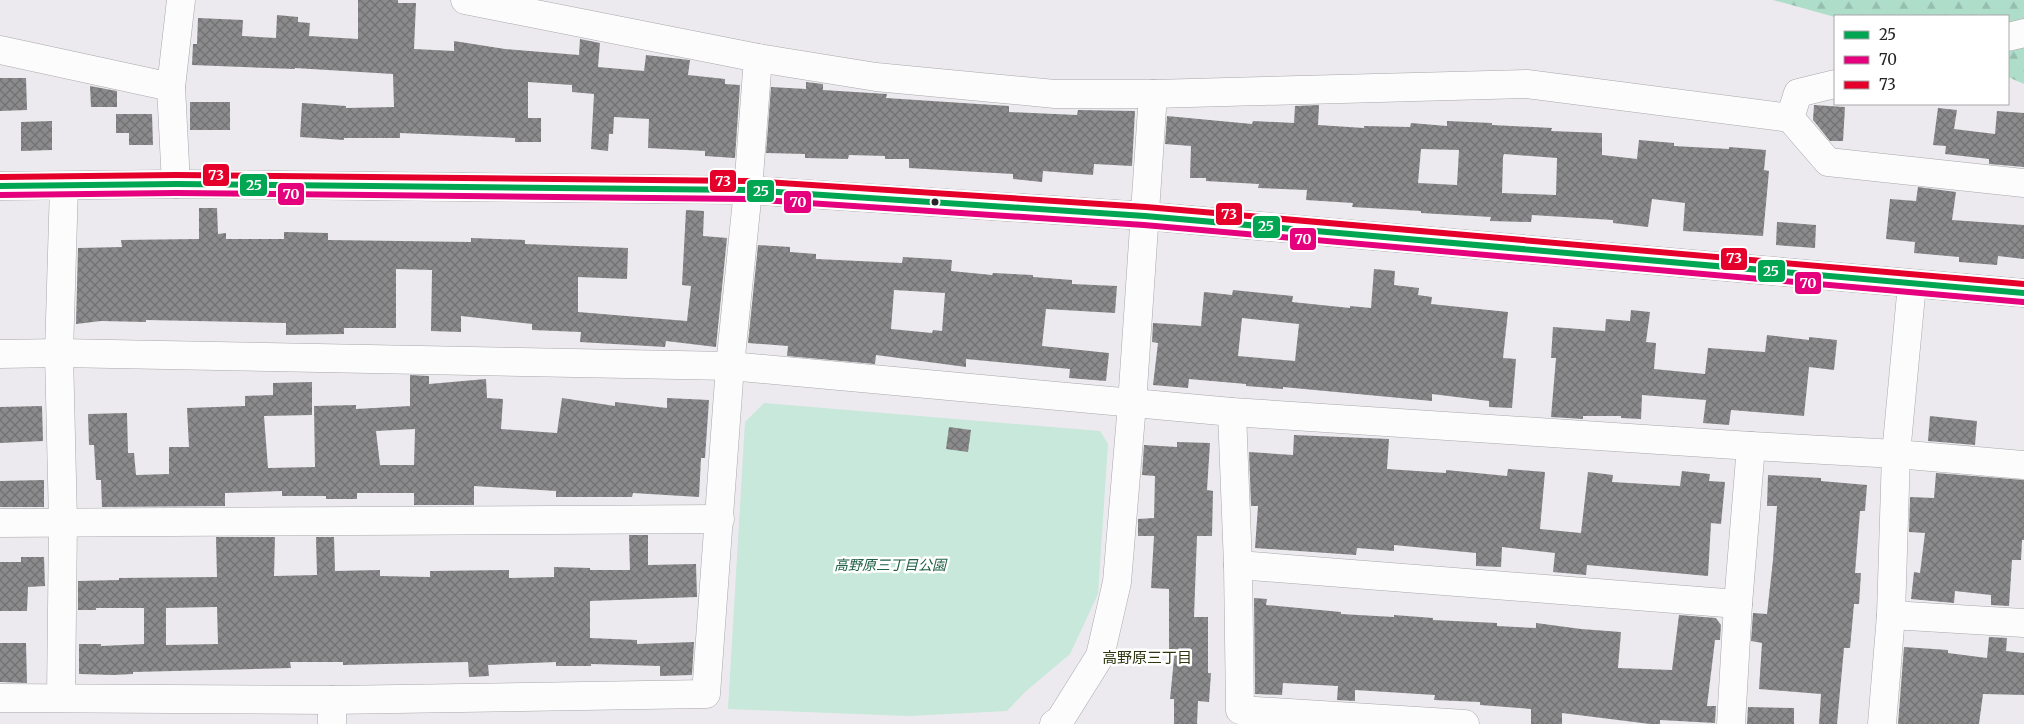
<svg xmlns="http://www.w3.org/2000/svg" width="2024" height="724" font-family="Merriweather,'Noto Sans JP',serif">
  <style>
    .green { fill: #c7e8da }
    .forest { fill: url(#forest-firs) }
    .building { fill: url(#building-cross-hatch); fill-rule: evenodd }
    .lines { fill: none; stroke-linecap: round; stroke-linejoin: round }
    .minor-casing { stroke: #a8a7aa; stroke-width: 29 }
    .minor { stroke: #fcfcfc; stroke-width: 28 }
    .bus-1-casing { stroke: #fff; stroke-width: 10 }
    .bus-2-casing { stroke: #fff; stroke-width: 10 }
    .bus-3-casing { stroke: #fff; stroke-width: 10 }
    .bus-1 { stroke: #00a651; stroke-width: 6 }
    .bus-2 { stroke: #e5007d; stroke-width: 6 }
    .bus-3 { stroke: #e4002b; stroke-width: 6 }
    .bus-dot { fill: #262527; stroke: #fff; stroke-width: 2 }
    .labels { text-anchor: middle; stroke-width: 5; stroke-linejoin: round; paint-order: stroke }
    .park-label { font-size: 14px; font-style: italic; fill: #1e6047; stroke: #fff }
    .neighbourhood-label { font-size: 15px; fill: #2e360f; stroke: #fff }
    .line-badge { stroke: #fff; stroke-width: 2 }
    .badge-label { font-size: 14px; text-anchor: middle; font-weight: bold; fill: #fff }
  </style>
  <defs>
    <pattern id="forest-firs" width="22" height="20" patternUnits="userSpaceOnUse" patternTransform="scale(1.25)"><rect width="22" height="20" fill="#aeddca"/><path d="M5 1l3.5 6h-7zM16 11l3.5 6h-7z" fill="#96beae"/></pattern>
    <pattern id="building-cross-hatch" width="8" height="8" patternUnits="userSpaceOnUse" patternTransform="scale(1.25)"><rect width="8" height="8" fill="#8b8a8c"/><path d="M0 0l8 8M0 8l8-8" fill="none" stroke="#717172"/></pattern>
  </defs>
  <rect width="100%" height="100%" fill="#eceaee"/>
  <path class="green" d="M764,403L1100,431L1108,444L1098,594L1070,654L1025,692L1007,711L908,716L728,709L745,422Z"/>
  <path class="forest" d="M1773,0H2024V84L2008,77V16L1835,17Z"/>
  <g class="building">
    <path d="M358,0H398V3H416L414,49L454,51V41L505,49L579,55L580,39L600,43L598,67L644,71L646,55L690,60L688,75L725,79V84L740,85L735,158L705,156V151L648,148L649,119L614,117L613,134H609L608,151L591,149L594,94L572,92V85L528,82V118H541V142H515V138L400,133V138H344V140L300,137L302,103L346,106V108L394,107L393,74L295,68V69L192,65L193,44H197L198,18L243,20L242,36L276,38L277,15L298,17V22L310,23L309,36L358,39Z"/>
    <path d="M0,78H26L27,110L0,111Z"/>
    <path d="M806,82L823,84V90L887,94L886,98L1009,106V112L1077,115L1078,110L1135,111L1132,166L1094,164L1093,175L1043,171L1042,182L1013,179V174L909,168V159H885V156L849,155L848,159L805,158V154L766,153L771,87L806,89Z"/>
    <path d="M90,86L117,91V107H91Z"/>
    <rect x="190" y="102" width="40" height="28"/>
    <path d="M1319,105L1318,125L1364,128V126L1410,127L1411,123L1447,126V121L1492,123V125L1552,128L1551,131L1602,133V155L1637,159L1639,140L1674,143V146L1729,149V147L1766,150L1764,170L1769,171L1763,236L1683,231L1685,203L1652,199L1648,227L1613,223V220L1532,215L1531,222L1490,221L1491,217L1421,213V211L1352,207L1353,203L1306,200L1307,190L1258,188L1259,184L1206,181V178H1190L1191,146L1165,144L1167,116L1252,124L1253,121L1294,123L1295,106ZM1421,149L1459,150L1457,185L1418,183ZM1504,154L1557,158L1556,195L1502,193L1503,157Z"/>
    <path d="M1814,105L1845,107L1843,141H1830L1813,120Z"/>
    <path d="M1938,108L1957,110L1954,129L1995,134L1997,111L2024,113V167L1989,164V159L1945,154L1946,146L1933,145Z"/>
    <path d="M116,114H152L153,145H129V133H116Z"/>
    <path d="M52,121V150L21,151V122Z"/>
    <path d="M1918,187L1956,192L1952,220L2024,225V259L1998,256L1997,265L1959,262V257L1914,253L1915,242L1886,239L1890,199L1916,201Z"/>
    <path d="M199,208H217L218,234L226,233V239H284V232L328,233V240L471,242V238L525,240V244L628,248L627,279L578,277V312L687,321L691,286L682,285L686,210L704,211L703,236L727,238L716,347L666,341L665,347L580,342L581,332L532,330V324L461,316V332L431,331L432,270L396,269V328H344V334L286,335V323L146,320V322L101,321L76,324L78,248L122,247L121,240L199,239Z"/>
    <path d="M1777,222L1816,225L1815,248L1776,245Z"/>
    <path d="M758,245L790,247V252L816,254V259L902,263L903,257L952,260L951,271L992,275L993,273L1033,275V277L1072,280V284L1117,286L1115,313L1046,309L1042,346L1109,353L1106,381L1069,378L1070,369L966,359V367L876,355L875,364L787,356L788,346L748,343ZM894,290L945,293L942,331L933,330L932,333L891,329Z"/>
    <path d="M1374,269L1395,271L1394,285L1419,288L1418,295L1432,297L1431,304L1508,312L1503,358L1516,359L1512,408L1489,407V401L1432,394V401L1283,387V389L1246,386V384L1189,379L1188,388L1153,385L1158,343L1152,342L1153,323L1201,326L1204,292L1232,295L1233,290L1293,296L1292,302L1350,308V306L1371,308ZM1242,318L1299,324L1295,361L1238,356Z"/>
    <path d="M1631,310L1650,312L1646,342L1656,343L1654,369L1705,374L1708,348L1765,352L1767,335L1809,340V337L1837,340L1834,370L1809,367L1804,416L1731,410L1729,425L1703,423L1706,400L1642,395L1641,419L1621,418V416H1583V419L1551,417L1556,358H1551L1553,327L1605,331L1606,319L1630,321Z"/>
    <path d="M410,375L429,376V384L486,379L487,398L503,399L501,429L557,433L562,398L615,406V402L667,408V398L709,400L705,458H701L699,497L633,493L632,497H556V491L474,486V505H414V493H357V499H326V496H282V491L225,493V506L102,507L101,480H96L94,445H89L88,414L127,413L128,453H134L136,475L169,474V447H189L187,408L245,406V396L273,395V383L312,382V415L264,416L268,468L315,467L314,406L356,405V409L410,406ZM415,429L414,465H380L376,431Z"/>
    <path d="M42,406L43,441L0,443V407Z"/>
    <path d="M1930,416L1977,421L1975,445L1928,441Z"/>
    <path d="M949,427L971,430L968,452L946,449Z"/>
    <path d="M1294,435L1389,439L1387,469L1446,473V470L1507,476L1508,469L1545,472L1540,529L1581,533L1588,472L1613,475L1612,482L1680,486L1682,471L1710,474L1709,481L1725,482L1721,524L1711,523L1708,576L1587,565L1586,575L1553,572L1555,553L1502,547L1501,567L1476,566V553L1394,545V551L1357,548L1356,555L1255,548L1258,506H1251L1249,452L1293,455Z"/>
    <path d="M1177,442L1210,443L1207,490L1213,491L1212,536H1197L1194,617H1208V673H1211L1209,702L1198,701L1197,724H1174V699H1170L1175,649H1169V589L1151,588L1154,536H1138V519L1154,518L1155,476L1142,475L1144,445L1177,447Z"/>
    <path d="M1936,473L2024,480V540H2022L2021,560H2012L2009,606L1991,605V595L1955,591L1954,603L1911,599L1914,572L1920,573L1925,533L1909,532L1910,497L1934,498Z"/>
    <path d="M1768,475L1821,478V481L1867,485L1865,511H1860L1855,573H1861L1859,604H1854L1850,648H1844L1837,724H1819L1821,694L1759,689L1762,643L1751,641L1753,613L1767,614L1773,560L1777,506H1767Z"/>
    <path d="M44,480V507H0V481Z"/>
    <path d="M629,535H648V565L696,564L697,597L590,601V638L637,640V644L694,642L692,675L660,676V666L591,664V666H556V662L488,665L489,676L469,677L468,662L343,665V662H290L291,668L133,672V674L113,675L79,674V644H101V646L144,644V608H96V610H78V581L119,580V578L217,577L216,537H275L274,576L317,575L316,537H334L335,571L380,570V576L430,577V571L509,570V578L554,577V567L590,568V570H630ZM217,607L218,644L166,645V608Z"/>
    <path d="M21,557H44L45,586L28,587L27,611H0V562H21Z"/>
    <path d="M1254,598L1267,599L1266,605L1341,612V614L1394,617V615L1433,618V620L1497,623V626L1536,628V623L1581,629L1621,632L1618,668L1672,670L1679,615L1716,618L1721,625L1720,640H1715L1707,706H1716L1715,723L1660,720V724H1650L1562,713V724H1531V709L1480,705V702L1434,700L1435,695L1355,690V701L1337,700L1338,686L1283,683L1282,695L1255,694Z"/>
    <path d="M1989,637L2007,638L2006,651L2024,653V695L1983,694L1979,724H1898L1904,647L1948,650V653L1987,658Z"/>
    <path d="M0,643H26L27,683L0,682Z"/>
    <path d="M1748,707L1794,708V724H1747Z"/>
  </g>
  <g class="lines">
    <defs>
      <g id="minor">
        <path d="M465,0L758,58L876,77L1055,94H1153L1527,84L1790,118L1828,162L2024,183"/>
        <path d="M2008,37L2024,33"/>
        <path d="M0,50L171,87"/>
        <path d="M1790,118L1798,93L1835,84"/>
        <path d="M176,184L171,87L181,0"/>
        <path d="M0,186L176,184L748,190L1145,216L2024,293"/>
        <path d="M0,354L59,353L730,366L1232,412L1751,446L1896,454L2024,465"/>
        <path d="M1232,412L1238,565L1240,710L1465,724"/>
        <path d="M0,523L720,519"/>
        <path d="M1238,565L1738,604"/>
        <path d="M1891,615L2024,623"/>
        <path d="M0,698L332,700L706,694L730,366L748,190L758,58"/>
        <path d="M61,698L63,521L59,353L64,186"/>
        <path d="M332,724V700"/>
        <path d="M1054,724L1060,720L1100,656L1117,582L1132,404L1153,94"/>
        <path d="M1731,724L1738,604L1751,446"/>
        <path d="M1882,724L1891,615L1896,454L1912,284"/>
      </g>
    </defs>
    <use href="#minor" class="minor-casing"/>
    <use href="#minor" class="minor"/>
    <defs>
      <path id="bus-1" d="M0,186L176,184L748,190L1145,216L2024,293"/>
      <path id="bus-2" d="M0,195L176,193L748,199L1144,225L2023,302"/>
      <path id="bus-3" d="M0,177L176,175L749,181L1146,207L2024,284"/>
    </defs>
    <use href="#bus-1" class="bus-1-casing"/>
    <use href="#bus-2" class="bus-2-casing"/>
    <use href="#bus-3" class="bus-3-casing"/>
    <use href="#bus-1" class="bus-1"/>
    <use href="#bus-2" class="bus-2"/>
    <use href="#bus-3" class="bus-3"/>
  </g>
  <circle class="bus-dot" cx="935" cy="202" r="4.5"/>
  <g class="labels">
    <g class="park-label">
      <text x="890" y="570">高野原三丁目公園</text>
    </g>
    <g class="neighbourhood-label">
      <text x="1147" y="663">高野原三丁目</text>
    </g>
  </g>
  <g class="line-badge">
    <rect x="202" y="163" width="28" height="24" rx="5" fill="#e4002b"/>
    <rect x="709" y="169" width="28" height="24" rx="5" fill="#e4002b"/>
    <rect x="239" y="173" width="29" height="24" rx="5" fill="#00a651"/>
    <rect x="746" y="179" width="29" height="24" rx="5" fill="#00a651"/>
    <rect x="277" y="182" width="28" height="24" rx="5" fill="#e5007d"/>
    <rect x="783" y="190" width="29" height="24" rx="5" fill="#e5007d"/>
    <rect x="1215" y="202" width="28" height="24" rx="5" fill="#e4002b"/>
    <rect x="1252" y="215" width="29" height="24" rx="5" fill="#00a651"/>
    <rect x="1289" y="227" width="28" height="24" rx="5" fill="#e5007d"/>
    <rect x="1720" y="247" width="28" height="24" rx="5" fill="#e4002b"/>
    <rect x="1757" y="259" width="29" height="24" rx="5" fill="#00a651"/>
    <rect x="1794" y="271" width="28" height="24" rx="5" fill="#e5007d"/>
  </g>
  <g class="badge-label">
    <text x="216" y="180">73</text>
    <text x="723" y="186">73</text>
    <text x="254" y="190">25</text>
    <text x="761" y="196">25</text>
    <text x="291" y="199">70</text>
    <text x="798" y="207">70</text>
    <text x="1229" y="219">73</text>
    <text x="1266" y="231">25</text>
    <text x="1303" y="244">70</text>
    <text x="1734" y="263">73</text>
    <text x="1771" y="276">25</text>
    <text x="1808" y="288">70</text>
  </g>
  <rect x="1834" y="15" width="175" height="90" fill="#ffffff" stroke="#a8a8a9"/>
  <rect x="1844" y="31" width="25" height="8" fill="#00a651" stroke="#a8a8a9"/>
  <text x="1879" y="40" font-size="15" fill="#262527">25</text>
  <rect x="1844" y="56" width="25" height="8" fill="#e5007d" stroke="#a8a8a9"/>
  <text x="1879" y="65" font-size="15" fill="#262527">70</text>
  <rect x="1844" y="81" width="25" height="8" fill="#e4002b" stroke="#a8a8a9"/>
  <text x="1879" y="90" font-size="15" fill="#262527">73</text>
</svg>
